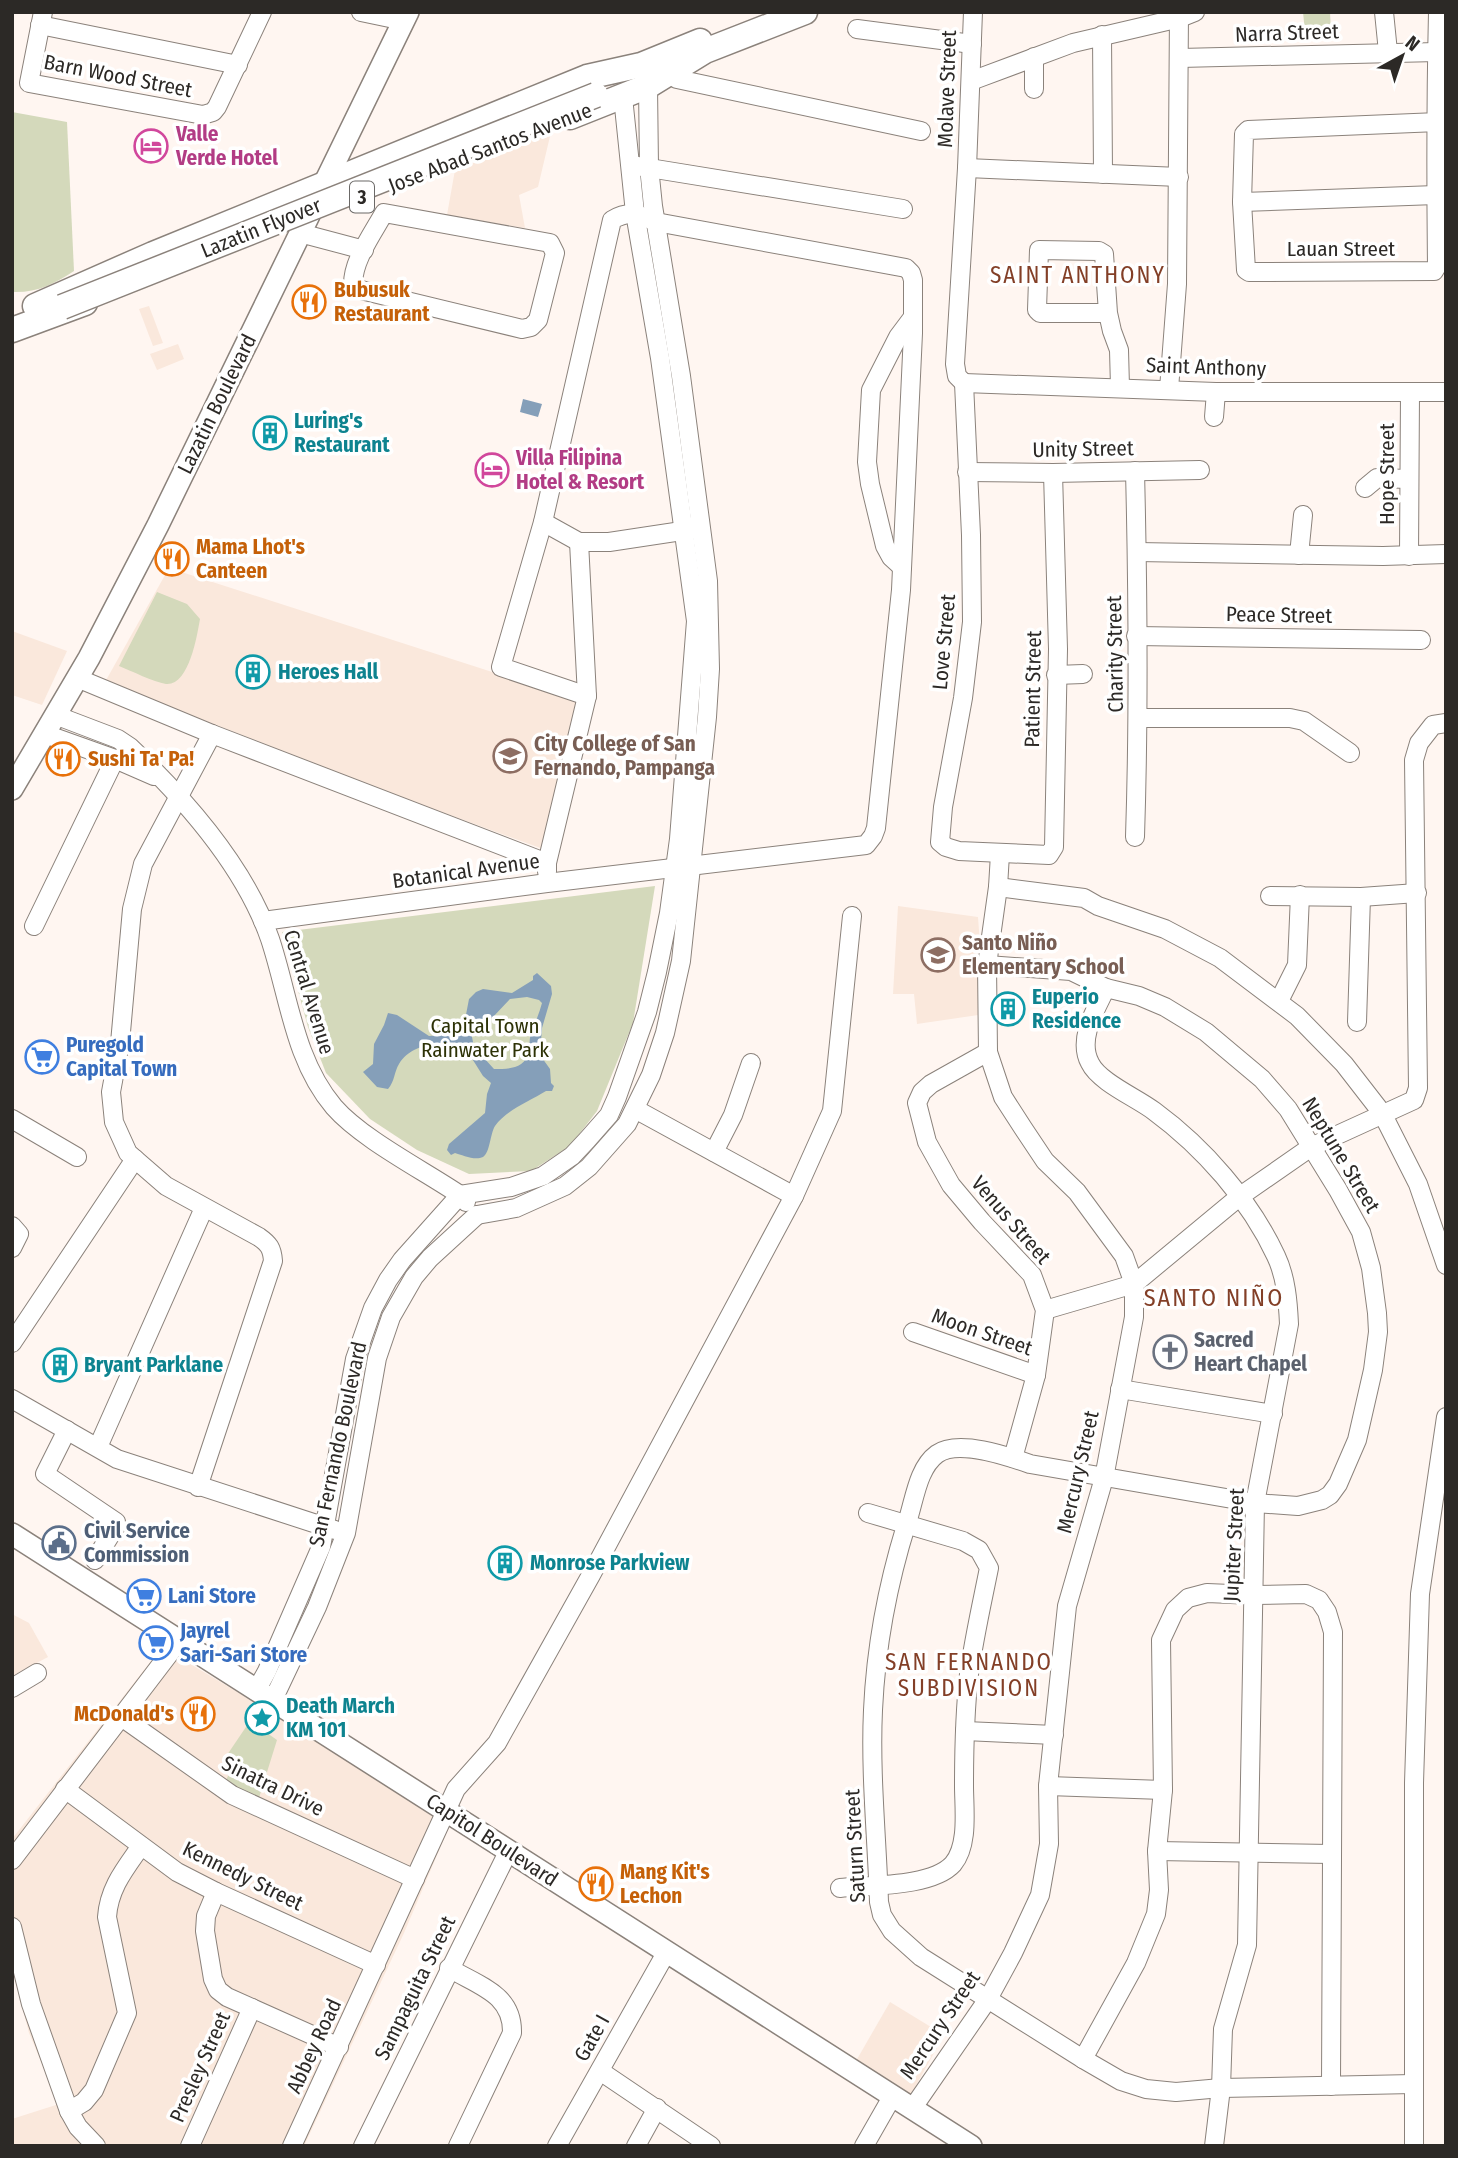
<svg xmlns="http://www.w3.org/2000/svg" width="1458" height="2158" font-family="'Fira Sans Condensed',sans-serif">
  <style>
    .built { fill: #fae8dc }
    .green { fill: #d4d9bb }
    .water { fill: #859fb9; fill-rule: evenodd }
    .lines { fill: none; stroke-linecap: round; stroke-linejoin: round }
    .minor-casing { stroke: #8b827b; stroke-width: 20 }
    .major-casing { stroke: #8b827b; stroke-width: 24 }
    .highway-casing { stroke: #8b827b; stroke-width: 27 }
    .minor { stroke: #fff; stroke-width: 18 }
    .major { stroke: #fff; stroke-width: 21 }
    .highway { stroke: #fff; stroke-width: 24 }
    .highway-bridge-casing { stroke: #8b827b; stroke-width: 27; stroke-linecap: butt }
    .highway-bridge { stroke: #fff; stroke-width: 24 }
    .labels { text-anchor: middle; stroke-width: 7; stroke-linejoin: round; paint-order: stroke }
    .shield { fill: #fff; stroke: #6b6967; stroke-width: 2 }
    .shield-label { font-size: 19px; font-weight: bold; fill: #2c2926 }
    .street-label { font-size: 21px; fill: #2c2926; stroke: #fff }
    .hotel-label { font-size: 21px; font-weight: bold; fill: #b23c85; stroke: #fff; text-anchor: start }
    .food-label { font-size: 21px; font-weight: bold; fill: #c56008; stroke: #fff; text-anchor: start }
    .culture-label { font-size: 21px; font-weight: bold; fill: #0d838f; stroke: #fff; text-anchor: start }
    .education-label { font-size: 21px; font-weight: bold; fill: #785e54; stroke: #fff; text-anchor: start }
    .park-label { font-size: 21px; fill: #2d3206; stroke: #fff }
    .shop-label { font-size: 21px; font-weight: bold; fill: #366cbe; stroke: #fff; text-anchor: start }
    .worship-label { font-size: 21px; font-weight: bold; fill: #5b616d; stroke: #fff; text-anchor: start }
    .service-label { font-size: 21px; font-weight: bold; fill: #4e5e75; stroke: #fff; text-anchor: start }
    .neighbourhood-label { font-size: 23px; letter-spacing: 2px; fill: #833f27; stroke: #fff }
    .quarter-label { font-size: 24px; letter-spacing: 2px; fill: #833f27; stroke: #fff }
  </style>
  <rect width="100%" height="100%" fill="#fff6f1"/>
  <g class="built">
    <path d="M551,132L538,187L519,195L525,228L447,215L455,170Z"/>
    <path d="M149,306L163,343L153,346L139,309Z"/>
    <path d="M178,344L184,359L157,370L150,354Z"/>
    <path d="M169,568L595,705L543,849L428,807L105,682Z"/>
    <path d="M12,631L67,651L42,705L12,695Z"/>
    <path d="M898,906L978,917L985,1014L917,1024L914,994H893Z"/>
    <path d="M12,1614L29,1623L48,1657L12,1676Z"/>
    <path d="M162,1647L279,1717L449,1827L404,1933L304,2146H12V2119L59,2104L29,2033L12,1968V1839Z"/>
    <path d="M890,2002L944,2035L909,2098L856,2061Z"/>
  </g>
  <g class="green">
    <path d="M1303,12H1330L1331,31L1305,32Z"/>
    <path d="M12,112L67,122L74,271C54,284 37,293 12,292Z"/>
    <path d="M157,592L187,604L200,619C197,636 189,686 166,684C153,682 132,671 119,666Z"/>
    <path d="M655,886L633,1023L597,1111L570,1146L531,1171L469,1174L417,1150L370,1119L326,1073L308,1027L282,932Z"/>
    <path d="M250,1721L277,1740L258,1801L225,1782L233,1766L225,1758Z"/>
  </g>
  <g class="water">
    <path d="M523,399L542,404L538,417L520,412Z"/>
    <path d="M537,973L551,986L552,994L542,1028L540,1055L550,1069L551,1083L554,1086L552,1091H546C530,1101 506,1110 495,1126C490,1134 490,1153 483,1157C475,1161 462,1155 455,1153L451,1155L447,1150L449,1144L485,1113L487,1094L491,1083L483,1076L466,1049C446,1039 411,1043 399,1064C394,1072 395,1081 388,1089L377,1087L363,1072L373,1064L374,1044L384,1025L388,1013L397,1015L429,1036L454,1034L464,1025L469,999L476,992L483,989L512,993L533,980V976ZM527,997L539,1000L542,1003C539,1014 535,1023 531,1034C529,1039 530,1045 529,1051C525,1069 509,1069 494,1069L474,1047L471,1032L479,1024L493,1017L510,999Z"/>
  </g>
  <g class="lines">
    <defs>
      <g id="minor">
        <path d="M43,12L29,83L203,115L213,112L217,107L262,12"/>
        <path d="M361,12L404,21"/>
        <path d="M1384,12L1388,52"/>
        <path d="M40,25L238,65"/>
        <path d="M857,29L972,44"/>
        <path d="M1102,35L1103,174"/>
        <path d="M1034,57V89"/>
        <path d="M1180,58L1437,52"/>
        <path d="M670,74L677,79L921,131"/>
        <path d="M971,81L1073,43L1180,18L1195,12"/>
        <path d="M1438,122L1248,130L1244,134L1242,202L1246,270L1249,272L1434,271L1437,266C1436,181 1436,97 1438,12"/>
        <path d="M637,166L903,209"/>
        <path d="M967,168L1179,177"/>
        <path d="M1242,202L1436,195"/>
        <path d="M384,213L550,243L555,253L538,320L531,327L522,329L361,290L353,284C353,260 373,233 384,213Z"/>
        <path d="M300,233L364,250"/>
        <path d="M1108,313H1040L1037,310L1039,250L1099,251L1104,254L1108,313L1112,331L1119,350L1120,387"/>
        <path d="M964,383L971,535L972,622L963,698L943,807L940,842L946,847L959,851L1049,855L1054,847L1058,649L1053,473"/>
        <path d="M964,383L1216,392H1446"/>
        <path d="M964,383L957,376L955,364L967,168L973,12"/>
        <path d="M1169,389L1177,284L1179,12"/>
        <path d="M1214,417L1216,392"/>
        <path d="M967,472L1053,473L1200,470"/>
        <path d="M1365,488L1377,478L1408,479"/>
        <path d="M543,522L579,542H609L695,529"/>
        <path d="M1137,552L1383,556L1446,554"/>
        <path d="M1299,555L1303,515"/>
        <path d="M1409,556L1410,393"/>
        <path d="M902,567L891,557L885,546L870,484L867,462L871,390L898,337L913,317"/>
        <path d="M1136,636L1421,640"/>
        <path d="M1056,675L1083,674"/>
        <path d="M77,678L212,734L547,863"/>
        <path d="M55,715L118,739L130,747C185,799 245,867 270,939C289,996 294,1060 334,1107C362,1139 423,1170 460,1195L466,1202"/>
        <path d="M1139,718H1290L1304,721L1350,753"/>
        <path d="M45,734L115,759L154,776"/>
        <path d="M1135,837C1139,715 1138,593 1135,471"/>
        <path d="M547,872V863L587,696L579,542"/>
        <path d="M998,887L1084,898L1098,906L1165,929L1220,958L1297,1016L1344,1064L1382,1113L1418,1184L1446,1265"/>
        <path d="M1270,896L1361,897L1417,893"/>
        <path d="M263,921L547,883L866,845L873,836L876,828L901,590L913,333V280L911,273L906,268L656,222C639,214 629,210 612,220L543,522L501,667L587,696"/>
        <path d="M34,926L115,759"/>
        <path d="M987,965L1071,971L1106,988L1139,996L1165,1007L1206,1032L1262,1079L1288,1109L1338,1190L1361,1232L1371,1268L1377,1313L1378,1332L1373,1370L1357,1440L1338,1484L1330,1495L1322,1500L1298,1506L1255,1503L1030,1464C1007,1456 958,1439 937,1454C919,1467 915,1496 909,1516C889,1578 876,1644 873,1710C870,1773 877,1839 879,1902L882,1915L892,1931L921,1957L1083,2059L1121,2081L1146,2089L1176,2092L1221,2088L1413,2084"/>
        <path d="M1106,988C1096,1009 1077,1039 1090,1063C1099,1082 1137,1098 1154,1111C1203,1147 1250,1200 1276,1256C1286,1277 1288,1302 1289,1324L1255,1503L1247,1945L1223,2029L1221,2088L1214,2146"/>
        <path d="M1279,1001L1297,965L1300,895"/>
        <path d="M1357,1022L1361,897"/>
        <path d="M988,1052L931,1084L922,1092L917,1103L927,1142L951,1185L982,1222L1032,1275L1045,1310L1036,1375L1013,1458"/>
        <path d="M635,1109L794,1196"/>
        <path d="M12,1119L77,1157"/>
        <path d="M714,1152L733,1115L751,1063"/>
        <path d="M477,1215L516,1208L565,1186L589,1167L627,1124L651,1075L665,1033L681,961L707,717L710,669L708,581L681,376L653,206L649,167L648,86"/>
        <path d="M12,1226L19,1234L12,1248"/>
        <path d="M1045,1310L1134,1284L1239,1197L1311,1147L1414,1100L1418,1088L1414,760L1419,743L1433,725L1446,723"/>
        <path d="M913,1332L1036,1375"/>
        <path d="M12,1343L135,1159"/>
        <path d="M1120,1389L1273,1414"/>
        <path d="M12,1399L117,1459L335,1530"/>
        <path d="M67,1430L45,1474L116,1522V1526L95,1560"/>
        <path d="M98,1447L204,1208"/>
        <path d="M198,1487L273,1261C272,1248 269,1244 259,1237L166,1186L128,1153L114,1122L111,1092L120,1043L132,909L143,864L212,734"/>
        <path d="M12,1688L37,1673"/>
        <path d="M256,1691L267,1671L321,1547L355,1359L373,1308L388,1280L402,1260L460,1195L511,1187L543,1176L572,1156L587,1140L609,1115L617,1097L647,1012L657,972L669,913L679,839L696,621L660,358L635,213L623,97"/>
        <path d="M272,1702L317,1607L346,1533L377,1358L391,1317L414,1277L430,1258L477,1215"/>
        <path d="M120,1716L232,1795L415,1879"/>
        <path d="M965,1731L1054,1735"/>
        <path d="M1048,1786L1163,1790"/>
        <path d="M65,1789L177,1872L216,1892L376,1965"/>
        <path d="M1157,1851L1331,1854"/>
        <path d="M12,1860L179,1641"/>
        <path d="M840,1888C870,1885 932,1887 953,1864C969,1845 964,1809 964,1786C964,1749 965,1710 969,1674C974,1638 982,1603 989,1568L979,1550L963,1541L868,1513"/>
        <path d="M216,1892L206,1916L205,1931L213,1979L218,1990L227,1997L339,2047"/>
        <path d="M12,1927L31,2004L69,2111L78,2127L96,2146"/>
        <path d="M449,1968C479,1986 513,1994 512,2033L458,2146"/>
        <path d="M1083,2059L1136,1963L1156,1914L1159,1890L1157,1851L1163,1790L1161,1640L1175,1610L1188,1598L1207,1593L1254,1595L1306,1594L1319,1600L1327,1612L1333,1632L1331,2086"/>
        <path d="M600,2071L711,2146"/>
        <path d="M912,2109L988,1999L1013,1953L1040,1895L1049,1844L1048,1786L1067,1606L1104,1478L1134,1317V1284L1124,1256L1077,1192L1045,1161L1023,1128L1003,1097L988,1052L987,965L998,887L1000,854"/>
        <path d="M69,2111L84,2102L94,2090L127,2013L107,1917C109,1888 125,1869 141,1846"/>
        <path d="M190,2146L252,2008"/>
        <path d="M292,2146L456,1789L497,1743L591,1575L794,1196L832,1111L852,916"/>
        <path d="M363,2146L509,1850"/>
        <path d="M557,2146L666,1953"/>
        <path d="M636,2146L657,2108"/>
        <path d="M864,2146L892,2097"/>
        <path d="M1414,2146V1783L1420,1594L1446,1417"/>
      </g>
      <g id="major">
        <path d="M12,789L89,658L158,525L408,12"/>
        <path d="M12,1534L971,2146"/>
      </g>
      <g id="highway">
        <path d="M570,117L648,86L705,51L805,12"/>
        <path d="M35,306L153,254L587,77L641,65L700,41"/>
        <path d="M12,330L85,303"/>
      </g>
    </defs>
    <use href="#minor" class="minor-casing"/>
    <use href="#major" class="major-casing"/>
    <use href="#highway" class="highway-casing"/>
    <use href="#minor" class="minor"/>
    <use href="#major" class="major"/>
    <use href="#highway" class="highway"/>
    <defs>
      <path id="highway-bridge" d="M62,307L596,95"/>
    </defs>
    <use href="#highway-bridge" class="highway-bridge-casing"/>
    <use href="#highway-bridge" class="highway-bridge"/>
  </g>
  <defs>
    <symbol id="hotel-ring" viewBox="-11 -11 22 22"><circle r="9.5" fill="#fff" stroke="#d1479c" stroke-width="1.5"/><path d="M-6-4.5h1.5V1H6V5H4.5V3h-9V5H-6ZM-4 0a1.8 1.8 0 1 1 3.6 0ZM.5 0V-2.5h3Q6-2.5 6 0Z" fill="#d1479c"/></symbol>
    <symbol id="restaurant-ring" viewBox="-11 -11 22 22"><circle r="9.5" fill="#fff" stroke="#e8710a" stroke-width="1.5"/><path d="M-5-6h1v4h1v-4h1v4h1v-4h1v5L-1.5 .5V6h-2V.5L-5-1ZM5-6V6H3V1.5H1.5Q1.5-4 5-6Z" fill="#e8710a"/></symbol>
    <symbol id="building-ring" viewBox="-11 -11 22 22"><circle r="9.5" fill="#fff" stroke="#0f9aa8" stroke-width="1.5"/><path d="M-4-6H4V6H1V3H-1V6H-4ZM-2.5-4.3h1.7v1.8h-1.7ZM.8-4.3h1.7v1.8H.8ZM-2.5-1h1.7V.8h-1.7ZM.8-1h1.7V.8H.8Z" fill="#0f9aa8"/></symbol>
    <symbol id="university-ring" viewBox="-11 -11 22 22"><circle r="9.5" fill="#fff" stroke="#8d6e63" stroke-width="1.5"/><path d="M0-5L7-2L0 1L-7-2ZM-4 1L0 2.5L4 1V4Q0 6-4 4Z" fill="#8d6e63"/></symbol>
    <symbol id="school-ring" viewBox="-11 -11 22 22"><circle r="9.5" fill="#fff" stroke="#8d6e63" stroke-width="1.5"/><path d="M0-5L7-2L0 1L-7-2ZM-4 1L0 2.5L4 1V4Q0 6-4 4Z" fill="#8d6e63"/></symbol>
    <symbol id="supermarket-ring" viewBox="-11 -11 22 22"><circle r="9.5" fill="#fff" stroke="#3f7fe0" stroke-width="1.5"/><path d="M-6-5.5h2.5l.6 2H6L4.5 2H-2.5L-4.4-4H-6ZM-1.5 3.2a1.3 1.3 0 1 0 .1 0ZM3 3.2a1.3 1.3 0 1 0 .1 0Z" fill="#3f7fe0"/></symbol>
    <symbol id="church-ring" viewBox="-11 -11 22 22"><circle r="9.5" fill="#fff" stroke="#6b7280" stroke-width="1.5"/><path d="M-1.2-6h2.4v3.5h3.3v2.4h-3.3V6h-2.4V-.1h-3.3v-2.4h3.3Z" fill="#6b7280"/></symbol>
    <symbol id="civic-ring" viewBox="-11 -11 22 22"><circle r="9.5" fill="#fff" stroke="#5c6f8a" stroke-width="1.5"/><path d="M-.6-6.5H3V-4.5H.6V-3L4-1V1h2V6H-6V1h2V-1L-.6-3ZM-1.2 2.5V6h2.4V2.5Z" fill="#5c6f8a"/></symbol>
    <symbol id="sight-ring" viewBox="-11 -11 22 22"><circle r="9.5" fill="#fff" stroke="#0f9aa8" stroke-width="1.5"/><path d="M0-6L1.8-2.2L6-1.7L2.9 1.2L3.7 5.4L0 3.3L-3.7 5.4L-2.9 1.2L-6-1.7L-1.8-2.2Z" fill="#0f9aa8"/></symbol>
  </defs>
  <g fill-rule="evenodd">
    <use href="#hotel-ring" x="132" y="127" width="38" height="38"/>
    <use href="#restaurant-ring" x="290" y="283" width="38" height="38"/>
    <use href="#building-ring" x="251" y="414" width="38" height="38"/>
    <use href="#hotel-ring" x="473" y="451" width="38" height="38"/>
    <use href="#restaurant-ring" x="153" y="540" width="38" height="38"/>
    <use href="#building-ring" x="234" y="653" width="38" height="38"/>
    <use href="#university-ring" x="491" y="737" width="38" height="38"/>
    <use href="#restaurant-ring" x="44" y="740" width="38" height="38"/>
    <use href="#school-ring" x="919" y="936" width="38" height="38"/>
    <use href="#building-ring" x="989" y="990" width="38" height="38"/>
    <use href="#supermarket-ring" x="23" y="1038" width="38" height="38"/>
    <use href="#church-ring" x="1151" y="1333" width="38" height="38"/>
    <use href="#building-ring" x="41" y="1346" width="38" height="38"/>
    <use href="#civic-ring" x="40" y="1524" width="38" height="38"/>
    <use href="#building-ring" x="486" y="1544" width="38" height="38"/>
    <use href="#supermarket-ring" x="125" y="1577" width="38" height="38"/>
    <use href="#supermarket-ring" x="137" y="1624" width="38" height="38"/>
    <use href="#restaurant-ring" x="179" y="1695" width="38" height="38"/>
    <use href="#sight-ring" x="243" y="1699" width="38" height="38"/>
    <use href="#restaurant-ring" x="577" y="1865" width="38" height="38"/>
  </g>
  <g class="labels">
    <rect class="shield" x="350" y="181.5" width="24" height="31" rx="5"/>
    <g class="shield-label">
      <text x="362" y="204">3</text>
    </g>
    <g class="street-label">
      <text transform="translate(1287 33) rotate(-2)" y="7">Narra Street</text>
      <text transform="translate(118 76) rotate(11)" y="7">Barn Wood Street</text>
      <text transform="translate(947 89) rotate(-88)" y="7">Molave Street</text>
      <text transform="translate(490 148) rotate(-21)" y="7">Jose Abad Santos Avenue</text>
      <text transform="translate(261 228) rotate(-22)" y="7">Lazatin Flyover</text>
      <text x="1341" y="256">Lauan Street</text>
      <text transform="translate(1206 367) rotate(2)" y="7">Saint Anthony</text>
      <text transform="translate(217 404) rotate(-64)" y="7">Lazatin Boulevard</text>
      <text transform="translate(1083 449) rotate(-1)" y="7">Unity Street</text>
      <text transform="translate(1387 474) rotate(-90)" y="7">Hope Street</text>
      <text transform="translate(1279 615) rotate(1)" y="7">Peace Street</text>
      <text transform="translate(944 642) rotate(-85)" y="7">Love Street</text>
      <text transform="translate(1115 654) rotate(-91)" y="7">Charity Street</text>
      <text transform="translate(1033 689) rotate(-89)" y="7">Patient Street</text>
      <text transform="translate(466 871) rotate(-8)" y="7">Botanical Avenue</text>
      <text transform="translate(309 992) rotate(73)" y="7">Central Avenue</text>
      <text transform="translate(1341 1155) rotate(59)" y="7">Neptune Street</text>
      <text transform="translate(1011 1220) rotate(49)" y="7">Venus Street</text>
      <text transform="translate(982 1332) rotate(19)" y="7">Moon Street</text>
      <text transform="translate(338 1444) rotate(-78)" y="7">San Fernando Boulevard</text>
      <text transform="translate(1078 1472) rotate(-77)" y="7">Mercury Street</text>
      <text transform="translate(1234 1545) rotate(-87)" y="7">Jupiter Street</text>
      <text transform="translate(273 1786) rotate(26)" y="7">Sinatra Drive</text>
      <text transform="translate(492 1840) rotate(33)" y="7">Capitol Boulevard</text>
      <text transform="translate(855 1846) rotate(-93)" y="7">Saturn Street</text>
      <text transform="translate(243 1876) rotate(26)" y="7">Kennedy Street</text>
      <text transform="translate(415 1988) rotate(-64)" y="7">Sampaguita Street</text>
      <text transform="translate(940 2025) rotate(-56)" y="7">Mercury Street</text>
      <text transform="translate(592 2038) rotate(-61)" y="7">Gate I</text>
      <text transform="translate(314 2046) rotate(-65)" y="7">Abbey Road</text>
      <text transform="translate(200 2067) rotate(-66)" y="7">Presley Street</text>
    </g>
    <g class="hotel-label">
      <text x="176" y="141">Valle<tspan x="176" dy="24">Verde Hotel</tspan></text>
      <text x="516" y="465">Villa Filipina<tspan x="516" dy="24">Hotel &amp; Resort</tspan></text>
    </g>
    <g class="food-label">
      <text x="334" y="297">Bubusuk<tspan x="334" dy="24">Restaurant</tspan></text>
      <text x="196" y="554">Mama Lhot's<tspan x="196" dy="24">Canteen</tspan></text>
      <text x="88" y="766">Sushi Ta' Pa!</text>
      <text x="174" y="1721" text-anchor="end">McDonald's</text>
      <text x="620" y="1879">Mang Kit's<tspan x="620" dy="24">Lechon</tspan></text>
    </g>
    <g class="culture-label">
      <text x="294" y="428">Luring's<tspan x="294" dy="24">Restaurant</tspan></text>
      <text x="278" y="679">Heroes Hall</text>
      <text x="1032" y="1004">Euperio<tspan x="1032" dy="24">Residence</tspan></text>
      <text x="84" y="1372">Bryant Parklane</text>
      <text x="530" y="1570">Monrose Parkview</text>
      <text x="286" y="1713">Death March<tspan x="286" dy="24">KM 101</tspan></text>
    </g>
    <g class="education-label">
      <text x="534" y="751">City College of San<tspan x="534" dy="24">Fernando, Pampanga</tspan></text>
      <text x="962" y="950">Santo Niño<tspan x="962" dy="24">Elementary School</tspan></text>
    </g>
    <g class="park-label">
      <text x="485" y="1033">Capital Town<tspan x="485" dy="24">Rainwater Park</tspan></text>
    </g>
    <g class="shop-label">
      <text x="66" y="1052">Puregold<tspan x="66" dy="24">Capital Town</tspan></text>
      <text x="168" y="1603">Lani Store</text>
      <text x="180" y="1638">Jayrel<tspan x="180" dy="24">Sari-Sari Store</tspan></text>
    </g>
    <g class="worship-label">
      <text x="1194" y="1347">Sacred<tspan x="1194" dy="24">Heart Chapel</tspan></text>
    </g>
    <g class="service-label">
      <text x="84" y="1538">Civil Service<tspan x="84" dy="24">Commission</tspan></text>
    </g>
    <g class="neighbourhood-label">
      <text x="1078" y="283">SAINT ANTHONY</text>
      <text x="969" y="1670">SAN FERNANDO<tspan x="969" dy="26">SUBDIVISION</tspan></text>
    </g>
    <g class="quarter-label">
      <text x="1214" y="1306">SANTO NIÑO</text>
    </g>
  </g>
  <rect width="1458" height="2158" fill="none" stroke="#2c2926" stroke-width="28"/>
  <g transform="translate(1402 56) rotate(40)" stroke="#ffffff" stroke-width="5" paint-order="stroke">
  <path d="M0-5L12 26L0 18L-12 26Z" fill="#2c2926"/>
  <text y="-10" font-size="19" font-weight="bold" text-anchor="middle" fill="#2c2926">N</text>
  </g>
</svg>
